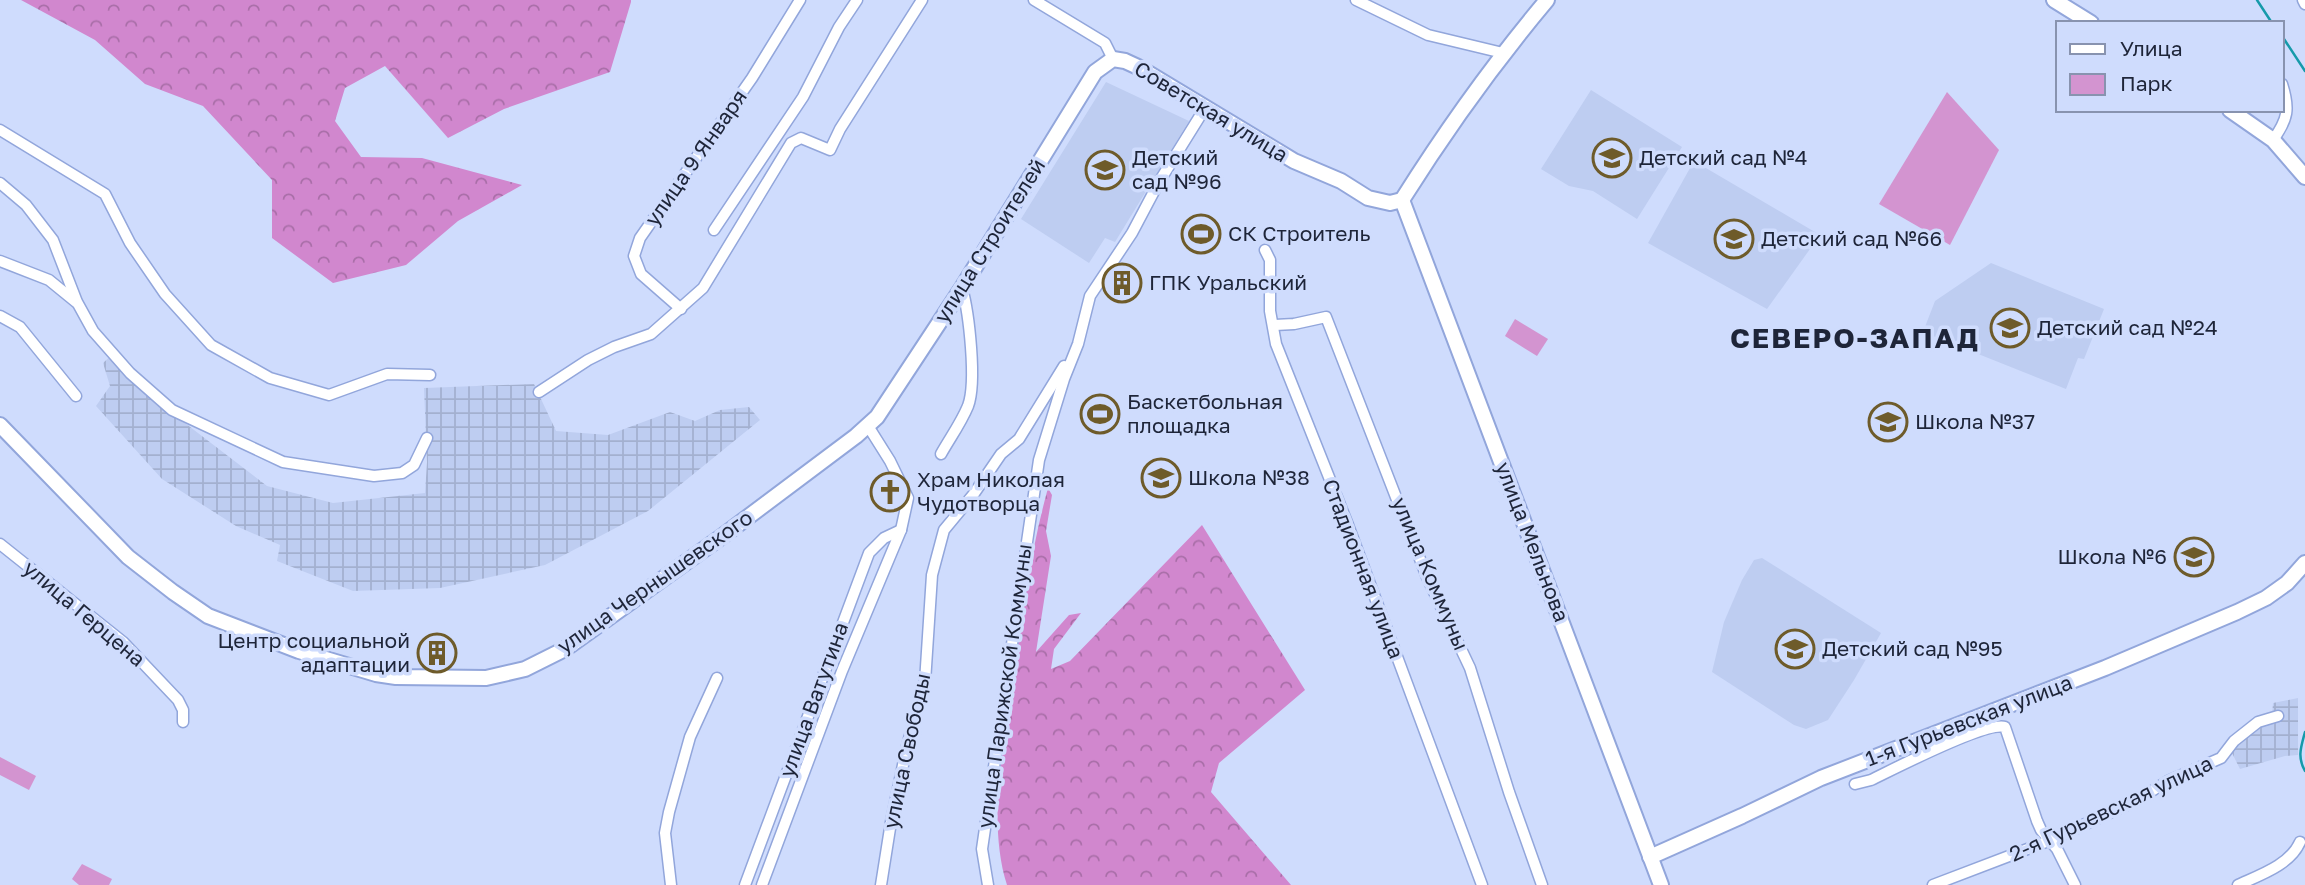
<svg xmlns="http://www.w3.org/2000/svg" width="2305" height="885" font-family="'Golos Text',sans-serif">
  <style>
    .built { fill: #becdf1 }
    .industrial { fill: url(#industrial-grid) }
    .forest { fill: url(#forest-crowns) }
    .green { fill: #d394d0 }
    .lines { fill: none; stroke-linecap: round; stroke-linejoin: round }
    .stream { stroke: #169aaa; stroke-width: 2.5 }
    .minor-casing { stroke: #92a6db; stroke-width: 13 }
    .secondary-casing { stroke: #92a6db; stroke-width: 18 }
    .minor { stroke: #fff; stroke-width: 10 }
    .secondary { stroke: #fff; stroke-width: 14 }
    .labels { text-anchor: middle; stroke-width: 7; stroke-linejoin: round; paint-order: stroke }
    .street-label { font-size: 21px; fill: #1e2539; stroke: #cfdcfd }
    .poi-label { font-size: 21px; fill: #1e2539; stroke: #cfdcfd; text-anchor: start }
    .district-label { font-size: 28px; font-weight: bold; letter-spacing: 2px; fill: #1e2539; stroke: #cfdcfd }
  </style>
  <defs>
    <pattern id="industrial-grid" width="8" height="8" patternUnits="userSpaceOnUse" patternTransform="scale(1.75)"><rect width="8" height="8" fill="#becdf1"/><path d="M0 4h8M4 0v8" fill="none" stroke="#a3b0cf"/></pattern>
    <pattern id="forest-crowns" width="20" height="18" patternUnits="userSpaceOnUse" patternTransform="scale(1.75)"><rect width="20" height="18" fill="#d187ce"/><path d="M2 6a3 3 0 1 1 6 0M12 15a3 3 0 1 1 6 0" fill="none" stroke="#a96ea8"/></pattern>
  </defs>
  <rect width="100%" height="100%" fill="#cfdcfd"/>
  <g class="built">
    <path d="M1106,82L1189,121L1115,242L1105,238L1089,263L1021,219Z"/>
    <path d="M1591,90L1682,147L1637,219L1593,191L1569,186L1541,169Z"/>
    <path d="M1694,161L1820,235L1767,309L1648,243Z"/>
    <path d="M1991,263L2104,309L2084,359L2078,358L2066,389L1923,332L1935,301Z"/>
    <path d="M1762,558L1881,633L1854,680L1828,720L1806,729L1794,725L1712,672L1724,622L1742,580L1754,560Z"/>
  </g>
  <g class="industrial">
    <path d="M115,352L181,420L267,486L333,503L425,493L427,462L424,388L534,384L556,431L608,435L670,412L695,421L720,410L749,407L760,420L648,511L545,565L440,588L353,591L277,561L280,545L236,526L162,479L96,406L110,386L103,363Z"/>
    <path d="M2298,698V755L2285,756L2240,769L2230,749L2272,716L2273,703Z"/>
  </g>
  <g class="forest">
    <path d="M21,0H631V2L610,72L504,109L448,138L385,66L345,88L335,121L361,157L422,158L522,185L458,221L406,265L333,283L272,238V180L203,106L145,84L95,40Z"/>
    <path d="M1048,488L1052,495L1046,531L1051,556L1036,652L1069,615L1081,613L1054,649L1051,669L1070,661L1202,525L1305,690L1219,763L1211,792L1291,885H1007C986,820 1005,729 1015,662C1024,603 1032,546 1048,488Z"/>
  </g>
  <g class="green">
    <path d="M1947,92L1999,150L1950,245L1879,204Z"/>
    <path d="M1515,319L1548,339L1537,356L1505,336Z"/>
    <path d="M1091,398L1119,416L1110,430L1082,412Z"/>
    <path d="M0,757L36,776L29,790L0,775Z"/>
    <path d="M82,864L112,879L109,885H79L72,879Z"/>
  </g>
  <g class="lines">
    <g class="stream">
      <path d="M2257,0L2272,23"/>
      <path d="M2282,36L2305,71"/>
      <path d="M2305,732C2301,747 2297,757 2305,771"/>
    </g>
    <defs>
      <g id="minor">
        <path d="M1034,0L1105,43L1113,59"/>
        <path d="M1356,0L1428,35L1503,53"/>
        <path d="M2303,0L2305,4"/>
        <path d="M0,130L105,194L130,243L165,294L211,345L270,378L329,395L387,374L430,375"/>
        <path d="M2273,140C2288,119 2290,109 2282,84"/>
        <path d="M0,183L26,205L53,240L77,302L93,331L130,373L172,410L283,462L374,476L402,473L414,465L427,438"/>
        <path d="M714,230L803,97L839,27L857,0"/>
        <path d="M1265,250L1270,260V311L1276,344L1348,525L1482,885"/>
        <path d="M0,261L49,280L76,302"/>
        <path d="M681,309L641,274L634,256L640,238L752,78L800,0"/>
        <path d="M0,316L20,327L76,396"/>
        <path d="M1275,325L1294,324L1326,317L1427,577L1470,668L1509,792L1542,885"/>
        <path d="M539,392L588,360L614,347L651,334L703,288L791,143L801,138L830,150L840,129L922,0"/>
        <path d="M941,454C950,438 961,423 968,406C977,382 969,313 962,288"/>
        <path d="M0,544L123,642L178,700L183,710V722"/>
        <path d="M1855,784L1871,780C1894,769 1986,721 2005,727L2037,821L2041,830L2057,849L2075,885"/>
        <path d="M671,885L665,833L669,812L690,737L717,678"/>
        <path d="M745,885L869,553L884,538L901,530"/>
        <path d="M762,885L842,671L901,530L908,498L890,461L868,426"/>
        <path d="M881,885L891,822L907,746L925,682L932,575L944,530L973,495L1001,454L1019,439L1064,366"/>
        <path d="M988,885L982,849L1039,460L1064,379L1078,344L1090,296L1132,233L1159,182L1205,108"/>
        <path d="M1933,885L2051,840L2137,800L2168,781L2221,758L2234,741L2258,722L2278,716"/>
        <path d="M2238,885C2260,875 2290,865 2300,842"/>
      </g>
      <g id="secondary">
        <path d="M2054,0L2091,23"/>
        <path d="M2230,110L2273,140L2305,177"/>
        <path d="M1402,200L1661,885"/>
        <path d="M1402,200C1446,130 1494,63 1547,0"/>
        <path d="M0,425L128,557L173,592L208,616L299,651L376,674L396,677L486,678L525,669L565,649L724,535L856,436L877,417L962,288L1095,72L1113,59L1125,61L1138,67L1294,161L1341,181L1368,198L1390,203L1402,200"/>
        <path d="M1650,857L1742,816L1821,778L2105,668L2237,612L2266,598L2287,583L2305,563"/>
      </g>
    </defs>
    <use href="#minor" class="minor-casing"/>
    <use href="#secondary" class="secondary-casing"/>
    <use href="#minor" class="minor"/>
    <use href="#secondary" class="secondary"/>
  </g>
  <defs>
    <symbol id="school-ring" viewBox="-11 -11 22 22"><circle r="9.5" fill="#cfdcfd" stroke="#6e5b2a" stroke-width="1.5"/><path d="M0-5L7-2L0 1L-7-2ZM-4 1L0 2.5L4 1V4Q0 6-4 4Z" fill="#6e5b2a"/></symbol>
    <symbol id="stadium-ring" viewBox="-11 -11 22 22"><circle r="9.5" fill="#cfdcfd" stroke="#6e5b2a" stroke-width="1.5"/><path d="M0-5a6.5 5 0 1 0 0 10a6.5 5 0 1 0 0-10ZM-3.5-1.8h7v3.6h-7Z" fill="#6e5b2a"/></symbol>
    <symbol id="building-ring" viewBox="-11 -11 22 22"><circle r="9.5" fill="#cfdcfd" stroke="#6e5b2a" stroke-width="1.5"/><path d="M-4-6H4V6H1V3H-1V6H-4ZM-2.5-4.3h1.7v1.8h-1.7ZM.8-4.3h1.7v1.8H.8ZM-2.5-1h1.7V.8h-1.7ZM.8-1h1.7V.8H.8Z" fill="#6e5b2a"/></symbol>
    <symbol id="church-ring" viewBox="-11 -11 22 22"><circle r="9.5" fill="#cfdcfd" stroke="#6e5b2a" stroke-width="1.5"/><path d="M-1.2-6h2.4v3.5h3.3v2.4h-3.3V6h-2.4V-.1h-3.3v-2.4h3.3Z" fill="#6e5b2a"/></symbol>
  </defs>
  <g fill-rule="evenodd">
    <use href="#school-ring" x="1590" y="136" width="44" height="44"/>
    <use href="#school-ring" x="1083" y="148" width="44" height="44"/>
    <use href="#stadium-ring" x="1179" y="212" width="44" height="44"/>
    <use href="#school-ring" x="1712" y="217" width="44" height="44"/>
    <use href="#building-ring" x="1100" y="261" width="44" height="44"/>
    <use href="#school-ring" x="1988" y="306" width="44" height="44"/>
    <use href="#stadium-ring" x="1078" y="392" width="44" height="44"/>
    <use href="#school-ring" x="1866" y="400" width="44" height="44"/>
    <use href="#school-ring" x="1139" y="456" width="44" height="44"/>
    <use href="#church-ring" x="868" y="470" width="44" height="44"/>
    <use href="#school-ring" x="2172" y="535" width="44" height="44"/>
    <use href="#school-ring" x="1773" y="627" width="44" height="44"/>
    <use href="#building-ring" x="415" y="631" width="44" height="44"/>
  </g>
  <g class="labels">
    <g class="street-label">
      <text transform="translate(1211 112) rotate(31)" y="7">Советская улица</text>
      <text transform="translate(696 158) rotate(-55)" y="7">улица 9 Января</text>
      <text transform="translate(990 241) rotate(-58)" y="7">улица Строителей</text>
      <text transform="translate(1532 542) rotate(69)" y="7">улица Мельнова</text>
      <text transform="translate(1363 569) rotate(69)" y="7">Стадионная улица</text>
      <text transform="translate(1430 574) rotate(67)" y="7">улица Коммуны</text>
      <text transform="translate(655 582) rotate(-35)" y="7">улица Чернышевского</text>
      <text transform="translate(84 614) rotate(40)" y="7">улица Герцена</text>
      <text transform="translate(1005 686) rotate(-82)" y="7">улица Парижской Коммуны</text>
      <text transform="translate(814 700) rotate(-70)" y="7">улица Ватутина</text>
      <text transform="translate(1969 721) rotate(-21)" y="7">1-я Гурьевская улица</text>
      <text transform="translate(907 751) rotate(-78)" y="7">улица Свободы</text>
      <text transform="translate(2111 809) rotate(-25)" y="7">2-я Гурьевская улица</text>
    </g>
    <g class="poi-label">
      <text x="1132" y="165">Детский<tspan x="1132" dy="24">сад №96</tspan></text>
      <text x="1639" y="165">Детский сад №4</text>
      <text x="1228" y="241">СК Строитель</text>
      <text x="1761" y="246">Детский сад №66</text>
      <text x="1149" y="290">ГПК Уральский</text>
      <text x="2037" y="335">Детский сад №24</text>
      <text x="1127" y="409">Баскетбольная<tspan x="1127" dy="24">площадка</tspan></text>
      <text x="1915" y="429">Школа №37</text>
      <text x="1188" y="485">Школа №38</text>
      <text x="917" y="487">Храм Николая<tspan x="917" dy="24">Чудотворца</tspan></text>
      <text x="2167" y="564" text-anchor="end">Школа №6</text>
      <text x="410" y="648" text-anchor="end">Центр социальной<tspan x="410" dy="24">адаптации</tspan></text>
      <text x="1822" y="656">Детский сад №95</text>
    </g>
    <g class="district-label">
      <text x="1855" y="348">СЕВЕРО-ЗАПАД</text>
    </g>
  </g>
  <rect x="2056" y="21" width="228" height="91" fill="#cfdcfd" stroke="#8893af" stroke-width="2"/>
  <rect x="2070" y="44" width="35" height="10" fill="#ffffff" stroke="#8893af" stroke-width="2"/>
  <text x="2120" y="56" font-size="21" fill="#1e2539">Улица</text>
  <rect x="2070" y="74" width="35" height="21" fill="#d394d0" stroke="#8893af" stroke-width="2"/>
  <text x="2120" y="91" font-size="21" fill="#1e2539">Парк</text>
</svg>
